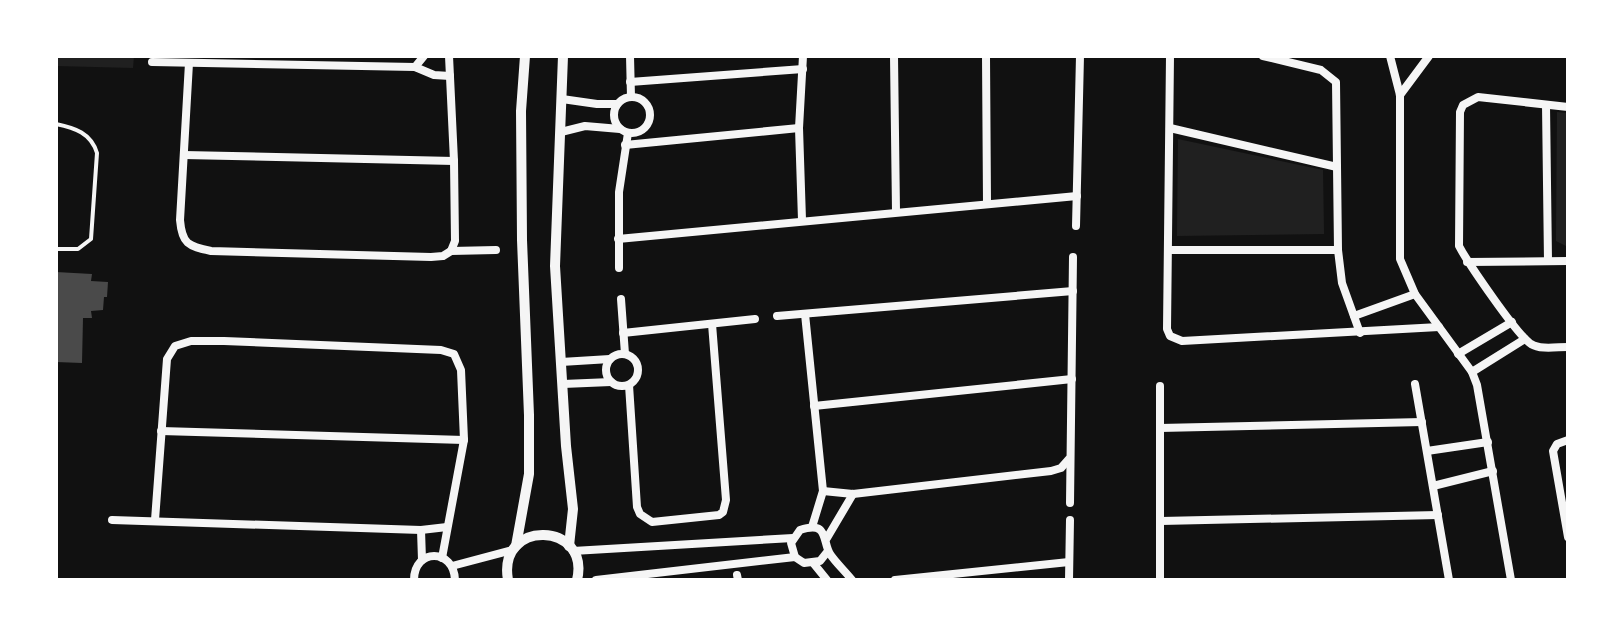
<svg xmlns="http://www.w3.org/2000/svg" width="1624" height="636" font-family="Barlow,sans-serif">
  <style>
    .green { fill: #202020 }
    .building { fill: #4a4a4a }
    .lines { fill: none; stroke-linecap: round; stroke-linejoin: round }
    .service { stroke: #f5f5f5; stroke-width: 4 }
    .minor { stroke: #f5f5f5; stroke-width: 8 }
    .tertiary { stroke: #f5f5f5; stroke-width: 10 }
  </style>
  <rect width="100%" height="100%" fill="#111"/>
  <g class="green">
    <path d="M56,56H134L133,68L56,66Z"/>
    <path d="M1557,112L1568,113V247L1556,241Z"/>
    <path d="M1178,139L1323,170L1324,234L1177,236Z"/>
  </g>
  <path class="building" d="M56,272L92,274L91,281L108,282L107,297H104L103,310L91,311L92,318H83L82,363L56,362Z"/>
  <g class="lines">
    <path class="service" d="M56,124C75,128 91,133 97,153L91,239L78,249H56"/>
    <g class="minor">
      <path d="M630,56L631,97"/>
      <path d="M894,56L896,212"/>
      <path d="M986,56L987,203"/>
      <path d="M1170,56L1167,329L1170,336L1182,341L1439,327"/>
      <path d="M1263,56L1321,70L1336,82L1338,250L1342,283L1360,333"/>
      <path d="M1390,56L1400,95V259L1415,294L1472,372L1477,385L1511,580"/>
      <path d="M152,62L415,67L434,75L450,76"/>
      <path d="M189,63L180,220C182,244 188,246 211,251L431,257L443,256L451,251L455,241L454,161L449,56"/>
      <path d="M415,67L424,56"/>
      <path d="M630,82L803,69"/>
      <path d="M1400,95L1429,56"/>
      <circle cx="632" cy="115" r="18"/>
      <path d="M562,99L597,104H617"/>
      <path d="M1546,105L1548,261"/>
      <path d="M1568,107L1478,97L1463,105L1460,112L1459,246C1468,263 1517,335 1531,344C1541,350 1556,347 1568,347"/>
      <path d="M1170,128L1337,167"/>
      <path d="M561,132L585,126L620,129"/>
      <path d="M625,145L799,128"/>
      <path d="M184,155L454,161"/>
      <path d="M802,220L799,128L803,56"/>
      <path d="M1076,226L1080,56"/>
      <path d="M618,239L1077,196"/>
      <path d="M1168,250H1338"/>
      <path d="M451,251L496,250"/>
      <path d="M1467,262L1568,261"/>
      <path d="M619,268V192L628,133"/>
      <path d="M621,299L625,354"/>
      <path d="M805,314L823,491L812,527"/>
      <path d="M777,316L1073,291"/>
      <path d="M1354,316L1415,294"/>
      <path d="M623,333L755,319"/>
      <circle cx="622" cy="370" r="16"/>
      <path d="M1458,354L1512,322"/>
      <path d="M561,362L610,359"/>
      <path d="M1472,372L1525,339"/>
      <path d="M563,384L611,382"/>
      <path d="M1415,384L1449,580"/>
      <path d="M629,385L637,507L640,514L652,522L719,515L723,512L726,500L712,324"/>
      <path d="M1160,386V580"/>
      <path d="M814,406L1072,379"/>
      <path d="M1160,428L1422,422"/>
      <path d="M161,431L464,440"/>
      <path d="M1568,440L1557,444L1553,451L1568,537"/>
      <path d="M1427,451L1488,442"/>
      <path d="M1433,486L1493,471"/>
      <path d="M823,491L853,494L1051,471L1061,468L1069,459"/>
      <path d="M1070,503L1073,257"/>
      <path d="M112,520L421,530L447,527"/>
      <path d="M155,520L167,359L175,346L191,341H224L441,350L454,354L461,370L464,440L442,558"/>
      <path d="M1161,521L1438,515"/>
      <path d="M421,530L422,560"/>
      <path d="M827,538L853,494"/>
      <path d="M573,551L793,538"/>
      <path d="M828,551L820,561L804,563L795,557L791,543L800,530C829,520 822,541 830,554C836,563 845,571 852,580"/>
      <path d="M814,564L827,580"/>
      <path d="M452,566L512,550"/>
      <path d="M737,575L738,580"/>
      <path d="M414,580C414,548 454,548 455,580"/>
      <path d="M596,580L795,557"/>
      <path d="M895,580L1069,562"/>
      <path d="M1069,580L1070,520"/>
    </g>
    <g class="tertiary">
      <path d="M563,56L555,266L566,446L573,509L569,546"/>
      <path d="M516,546L529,474V415L522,240L521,111L525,56"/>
      <path d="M508,580C497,518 591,522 577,580"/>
    </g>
  </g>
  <rect width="1624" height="636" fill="none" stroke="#ffffff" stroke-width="116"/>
</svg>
